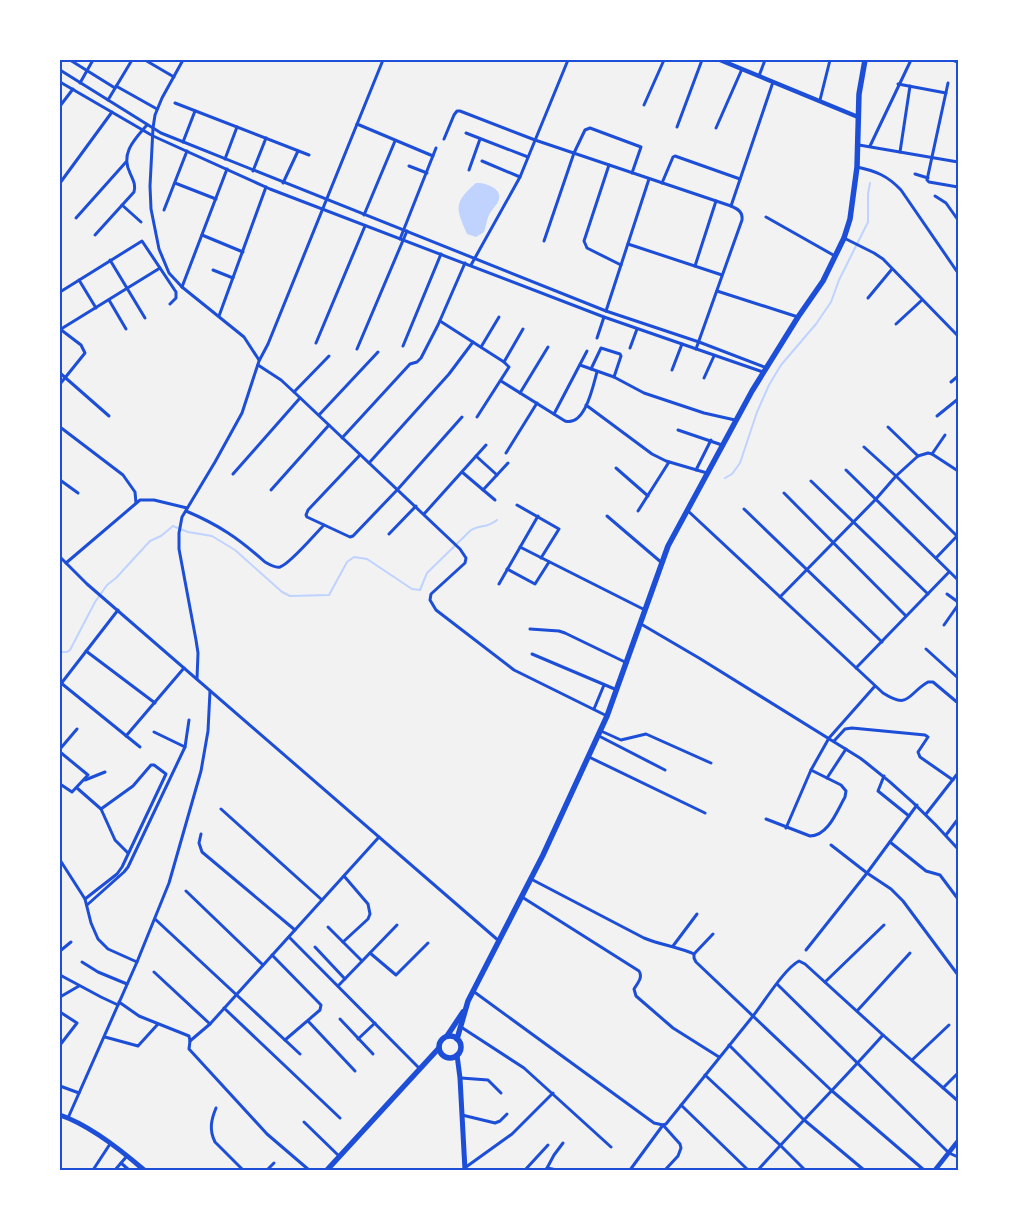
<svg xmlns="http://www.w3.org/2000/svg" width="1018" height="1230" font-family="Bitter,serif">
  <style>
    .water { fill: #bfd3fe }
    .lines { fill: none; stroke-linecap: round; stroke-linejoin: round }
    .stream { stroke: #bfd3fe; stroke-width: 2 }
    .minor { stroke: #1d4ed8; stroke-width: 3 }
    .tertiary { stroke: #1d4ed8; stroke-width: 4.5 }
    .secondary { stroke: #1d4ed8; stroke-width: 5 }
    .primary { stroke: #1d4ed8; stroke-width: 5.5 }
    .neatline { fill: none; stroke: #1d4ed8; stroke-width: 2 }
  </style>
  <rect width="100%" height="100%" fill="#f2f2f2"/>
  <path class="water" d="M476,183C484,182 502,188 499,199C498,204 493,208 490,213C487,218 486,226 484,232L476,237L467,234C456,208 453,203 476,183Z"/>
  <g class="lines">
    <g class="stream">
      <path d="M725,478L732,474L740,463L757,412L769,385L781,365L816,324L831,302L839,280L868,222V194L870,183"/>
      <path d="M60,652H67L70,650L95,602L107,585L116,578L150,541L161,536L173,526L188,532L212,536L235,550L282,592L290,596L329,595L347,562L354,557L367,559L412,589L420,590L427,573L471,530C481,524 486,529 497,520"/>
    </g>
    <g class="minor">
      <path d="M70,60L115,88"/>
      <path d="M145,60L174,77"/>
      <path d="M183,60L162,98L155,115L153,128L150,186L151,209L159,249L169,273L182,287L244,337L259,360"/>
      <path d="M952,60L958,62"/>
      <path d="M60,70L161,133L606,311L699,342L767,368"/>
      <path d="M759,76L765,60"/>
      <path d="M60,82L153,136L270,189L604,317L763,372"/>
      <path d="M80,83L93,60"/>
      <path d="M948,83L927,180L929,182L958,187"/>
      <path d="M898,84L946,93"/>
      <path d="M116,86L157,109"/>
      <path d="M108,100L132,60"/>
      <path d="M820,100L830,60"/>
      <path d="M175,103L309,155"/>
      <path d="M644,105L664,60"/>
      <path d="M60,106L73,89"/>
      <path d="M357,124L433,156"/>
      <path d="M677,127L702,60"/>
      <path d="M716,128L742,69"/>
      <path d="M466,133L528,157"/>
      <path d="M444,139L454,115L457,111H460L535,140L731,206C738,209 743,212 742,220L696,349"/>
      <path d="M183,142L195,111"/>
      <path d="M859,145L958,162"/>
      <path d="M870,146L911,60"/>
      <path d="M900,152L910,86"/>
      <path d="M225,159L237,127"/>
      <path d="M482,161L520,177"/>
      <path d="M609,165L584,241L587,248L621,265"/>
      <path d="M409,166L427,173"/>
      <path d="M857,167C876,171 888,176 901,190L958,273"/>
      <path d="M469,170L480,139"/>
      <path d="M253,171L266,138"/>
      <path d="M915,174L928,178"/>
      <path d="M60,183L112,112"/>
      <path d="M175,183L216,199"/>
      <path d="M283,183L298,151"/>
      <path d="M662,183L673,157L675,156L740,179"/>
      <path d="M935,196L946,203L958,220"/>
      <path d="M122,205L141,222"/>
      <path d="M731,206L773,82"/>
      <path d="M164,210L187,151"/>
      <path d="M364,215L395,141"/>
      <path d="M766,217L835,256"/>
      <path d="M76,218L126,162"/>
      <path d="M95,235L134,192C136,184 133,180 130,173C120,153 135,139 147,125"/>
      <path d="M202,235L243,252"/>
      <path d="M844,238L874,253L883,259L958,336"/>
      <path d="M400,239L436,148"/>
      <path d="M544,241L574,153L585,130L590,128L641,147L632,173"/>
      <path d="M628,244L722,275"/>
      <path d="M110,260L145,318"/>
      <path d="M471,265L520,177L568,60"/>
      <path d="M695,266L716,201"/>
      <path d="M213,270L233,278"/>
      <path d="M79,280L96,308"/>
      <path d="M182,287L227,169"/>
      <path d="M717,291L798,317"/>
      <path d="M60,292L142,241L176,292V298L170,304"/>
      <path d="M868,298L892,269"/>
      <path d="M109,300L126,329"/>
      <path d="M606,311L649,179"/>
      <path d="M219,316L266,187"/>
      <path d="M440,321L504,362L509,367L477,417"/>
      <path d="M896,324L922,300"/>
      <path d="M61,329L160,268"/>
      <path d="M597,338L604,317"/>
      <path d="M316,343L365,226"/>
      <path d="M403,346L441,254"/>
      <path d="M481,347L499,317"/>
      <path d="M630,348L637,329"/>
      <path d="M357,349L407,231"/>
      <path d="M504,362L523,329"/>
      <path d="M258,365L281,380L294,392L460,549L466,558L465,563L431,594L430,600L436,610L514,670L607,716"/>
      <path d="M580,365L614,377L644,393L704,413L735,420"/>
      <path d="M591,369L601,348L620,354L621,356L614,377"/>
      <path d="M672,370L682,344"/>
      <path d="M60,373L109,416"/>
      <path d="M704,378L714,356"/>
      <path d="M501,381L565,421C585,427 593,386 597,372"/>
      <path d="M951,382L958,376"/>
      <path d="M60,384L85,353L81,345L60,329"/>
      <path d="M294,392L329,356"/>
      <path d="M520,393L548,347"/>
      <path d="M586,405L652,454L666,461L707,473"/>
      <path d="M554,414L587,351"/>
      <path d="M319,415L378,352"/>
      <path d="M937,416L958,399"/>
      <path d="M60,427L123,475L135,492L136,503"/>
      <path d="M888,427L918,456"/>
      <path d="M678,430L722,445"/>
      <path d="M342,438L410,364L417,362L421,358L438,325L465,263"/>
      <path d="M864,447L896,476L958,537"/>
      <path d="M506,453L537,403"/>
      <path d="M932,454L945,435"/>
      <path d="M360,455L308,510L306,515L307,517L350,537L353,536L398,489L462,417"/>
      <path d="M476,456L497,475"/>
      <path d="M369,463L449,374L473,342"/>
      <path d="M616,468L648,496"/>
      <path d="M696,470L711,440"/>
      <path d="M846,470L958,580"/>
      <path d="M462,472L495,500"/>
      <path d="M233,474L300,398"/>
      <path d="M60,480L78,493"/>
      <path d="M811,481L928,594"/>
      <path d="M271,490L329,425"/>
      <path d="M483,490L508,463"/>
      <path d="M784,493L906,616"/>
      <path d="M517,505L559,529L541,558"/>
      <path d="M744,509L882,642"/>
      <path d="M687,510L883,693C910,710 907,694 928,682H933L958,703"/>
      <path d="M186,511C219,525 238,538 265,562C270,565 275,568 280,567C290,564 315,534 324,525"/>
      <path d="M638,511L669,462"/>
      <path d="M424,514L486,445"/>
      <path d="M607,516L662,563"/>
      <path d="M389,534L416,506"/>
      <path d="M520,547L645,610"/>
      <path d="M60,557L87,584L499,941"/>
      <path d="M936,558L957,536"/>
      <path d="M66,563L140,500H154L187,508"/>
      <path d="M507,569L535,584L549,562"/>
      <path d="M499,584L538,516"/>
      <path d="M947,594L958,602"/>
      <path d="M780,597L876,499L896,476L918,456L928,453L932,454L958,471"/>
      <path d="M641,624L699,658L860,758C896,785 928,815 958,849"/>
      <path d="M944,625L958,605"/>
      <path d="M530,629L559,631L565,633L627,663"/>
      <path d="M926,649L958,678"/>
      <path d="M86,651L155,703"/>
      <path d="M532,654L617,690"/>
      <path d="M856,668L949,572"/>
      <path d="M197,679L198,653L196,640L179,549V533L182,517L215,462L242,413L259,361L268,344L383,60"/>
      <path d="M61,683L140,747"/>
      <path d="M60,685L118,610"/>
      <path d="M594,709L604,685"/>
      <path d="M601,731L621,740L646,734L711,763"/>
      <path d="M154,732L185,747"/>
      <path d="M126,736L184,668"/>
      <path d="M599,736L665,770"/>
      <path d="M834,741L845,729L852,728L925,735L928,737L918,752L920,757L953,780"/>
      <path d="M60,749L77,729"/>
      <path d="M60,752L88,775L72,792L60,784"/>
      <path d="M589,757L705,813"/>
      <path d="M884,776L878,791L909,816"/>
      <path d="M827,778L846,749"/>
      <path d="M85,780L105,772"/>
      <path d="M77,788L101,809L115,840L128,853"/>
      <path d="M221,809L322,900"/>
      <path d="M926,814L958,773"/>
      <path d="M766,819L810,836C828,836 837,811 845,797L846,791L841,785L811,770"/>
      <path d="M786,828L811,770L829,738L875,686"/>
      <path d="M201,834L199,843L202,852L295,930"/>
      <path d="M946,835L958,819"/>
      <path d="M890,842L926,871L940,875L958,899"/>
      <path d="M831,845L867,873L891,889L903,901L958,975"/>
      <path d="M60,860L85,899L91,923L98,939L108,949L137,962"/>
      <path d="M531,879L644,938C661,945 678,947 694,954"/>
      <path d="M186,891L263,965"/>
      <path d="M522,897L639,971C643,977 638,983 634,989L636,996L673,1028L719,1057"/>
      <path d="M85,899L117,874L122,867L166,774L154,765H151L133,786L101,809"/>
      <path d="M87,905L124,872L128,867L185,747L189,720"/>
      <path d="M155,919L300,1054"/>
      <path d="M328,927L362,961"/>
      <path d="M713,934L694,954V958L696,962L831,1090L924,1170"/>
      <path d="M289,937L419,1068"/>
      <path d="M343,942L368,919L370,914L368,904L344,876"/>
      <path d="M673,946L697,914"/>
      <path d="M315,947L345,979"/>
      <path d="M806,950L867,873L917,805"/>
      <path d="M60,951L71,942"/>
      <path d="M370,953L396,975L428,943"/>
      <path d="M272,955L321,1005L320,1010L285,1040"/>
      <path d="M82,962L98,972L127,984"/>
      <path d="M154,972L210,1024"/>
      <path d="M60,975L101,997L118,1005"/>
      <path d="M825,982L884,925"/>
      <path d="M777,984L949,1153L958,1157"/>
      <path d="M338,986L397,925"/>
      <path d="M473,991L654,1123L663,1125L666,1124C695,1088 724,1052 753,1016C764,1002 785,968 799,961L805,964L883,1035L958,1101"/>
      <path d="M60,997L79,986"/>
      <path d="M119,1002L139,1016L189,1036L190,1041L189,1049L267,1134L309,1170"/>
      <path d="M224,1008L340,1118"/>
      <path d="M857,1011L910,953"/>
      <path d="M60,1012L77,1023L60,1045"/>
      <path d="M340,1019L373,1054"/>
      <path d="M308,1021L355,1071"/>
      <path d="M461,1027L524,1068L611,1147"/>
      <path d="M105,1037L138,1046L158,1024"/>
      <path d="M358,1039L375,1023"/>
      <path d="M190,1041L210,1024L379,837"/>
      <path d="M729,1045L803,1119L864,1170"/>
      <path d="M912,1060L949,1025"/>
      <path d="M705,1075L780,1145L805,1170"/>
      <path d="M461,1078L488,1080L501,1093"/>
      <path d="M60,1086L79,1093"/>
      <path d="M943,1088L958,1073"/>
      <path d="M681,1105L748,1170"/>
      <path d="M216,1108C211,1120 209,1130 215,1142L243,1170"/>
      <path d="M462,1115L495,1123L500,1121L507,1114"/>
      <path d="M68,1118L137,962L169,883L201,771L208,731L210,691"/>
      <path d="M304,1122L339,1156"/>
      <path d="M121,1163L129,1170"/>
      <path d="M466,1167L512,1134L553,1093"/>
      <path d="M547,1168L557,1170"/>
      <path d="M93,1170L110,1144"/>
      <path d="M115,1170L127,1156"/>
      <path d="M267,1170L274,1163"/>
      <path d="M525,1170L548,1145"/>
      <path d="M546,1170L554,1155L563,1143"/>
      <path d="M630,1170L663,1125L680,1144L681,1148L678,1156L665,1170"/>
      <path d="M758,1170C799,1124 842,1081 883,1035"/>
    </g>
    <g class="tertiary">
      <path d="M720,60L858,117"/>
      <path d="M935,1170L958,1141"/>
    </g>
    <g class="secondary">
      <path d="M457,1055L460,1078L465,1170"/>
      <path d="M60,1115C89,1125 121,1150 144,1170"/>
    </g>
    <g class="primary">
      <path d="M447,1036L463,1012"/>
      <circle cx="450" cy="1047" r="11"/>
      <path d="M457,1039L468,1001L543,855L607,716L668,546L752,391L798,317L823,281L844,238L850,219L857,167L859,94L865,60"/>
      <path d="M327,1170L439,1048"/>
    </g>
  </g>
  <rect width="1018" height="1230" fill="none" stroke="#ffffff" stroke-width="122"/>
  <rect x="61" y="61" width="896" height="1108" class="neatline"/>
</svg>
